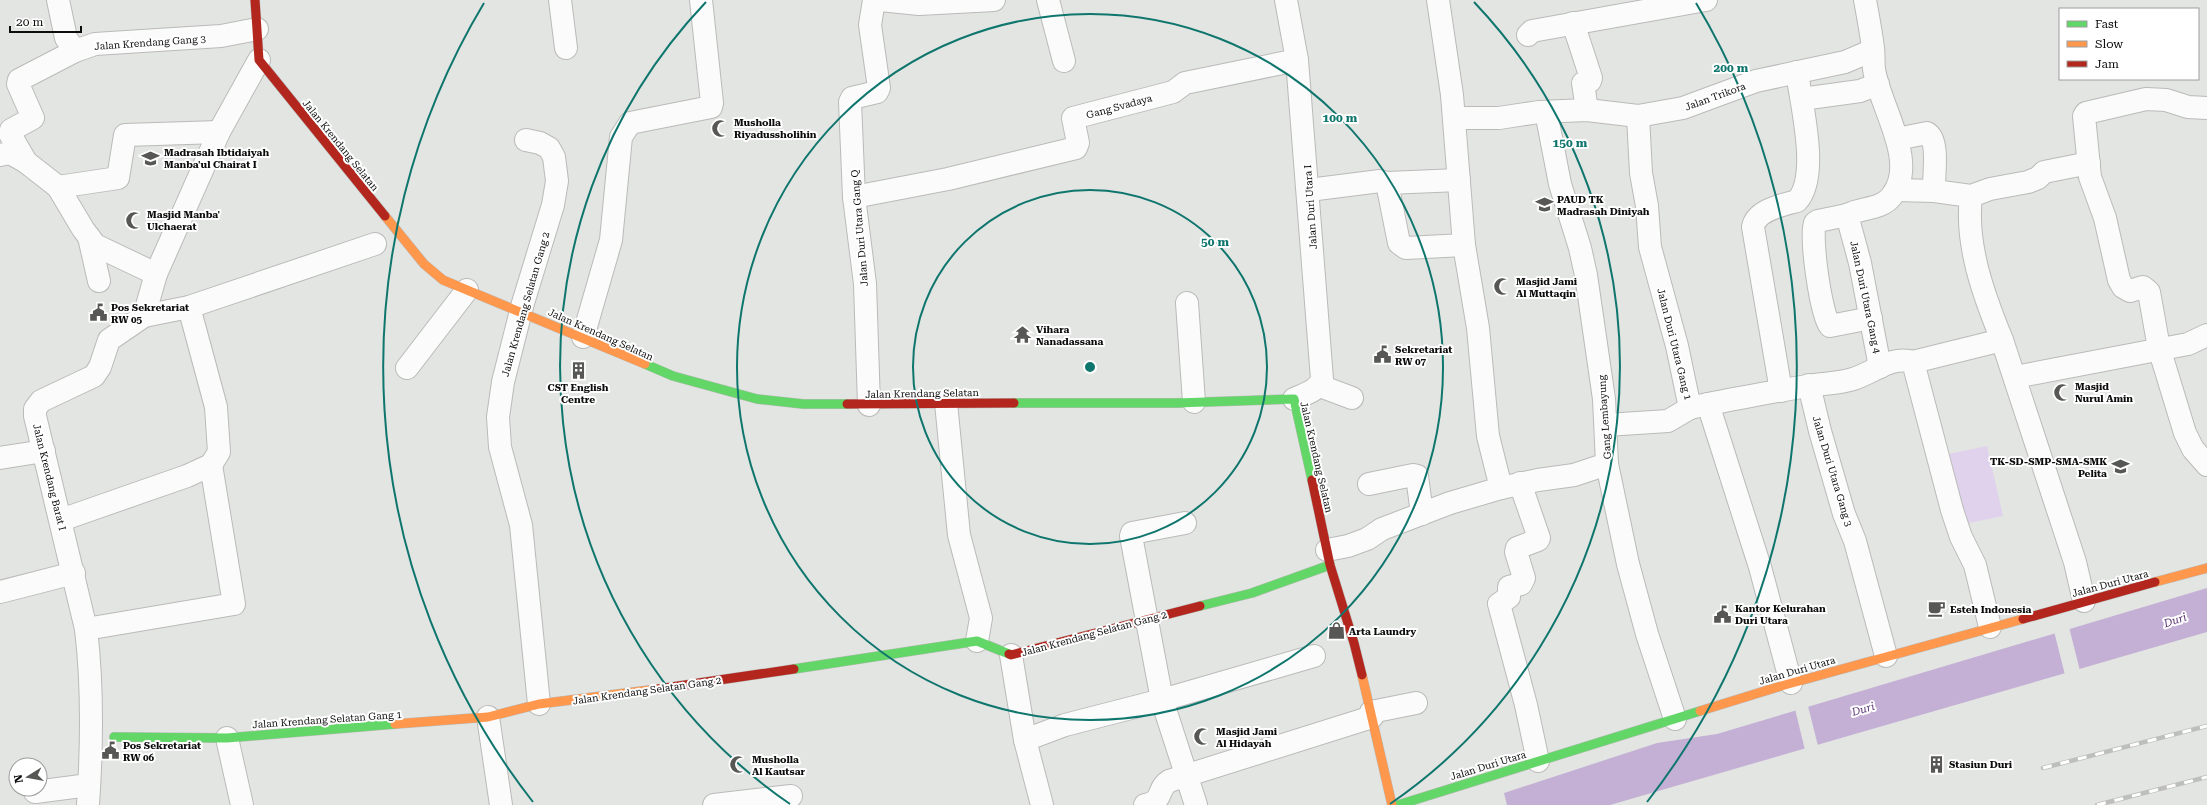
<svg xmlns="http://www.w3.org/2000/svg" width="2207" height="805" font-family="'Roboto Serif',serif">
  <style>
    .green { fill: #e0d2ed }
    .water { fill: #c4b0d5 }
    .pier { fill: #e3e5e2 }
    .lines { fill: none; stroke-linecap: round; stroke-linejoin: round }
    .street-casing { stroke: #babbb9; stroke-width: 24 }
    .fast-casing { stroke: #babbb9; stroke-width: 10 }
    .slow-casing { stroke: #babbb9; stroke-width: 10 }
    .jam-casing { stroke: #babbb9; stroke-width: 10 }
    .street { stroke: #fbfbfb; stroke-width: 22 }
    .fast { stroke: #63d668; stroke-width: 9 }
    .slow { stroke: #ff974d; stroke-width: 9 }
    .jam { stroke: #b3261e; stroke-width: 9 }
    .rail-casing { stroke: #bebfbd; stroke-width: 4.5 }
    .rail { stroke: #fff; stroke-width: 3; stroke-dasharray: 9; stroke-linecap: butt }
    .ring { fill: none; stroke: #0f766e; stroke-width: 2 }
    .labels { text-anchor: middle; stroke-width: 4; stroke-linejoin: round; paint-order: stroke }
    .street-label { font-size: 10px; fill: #0b0c0b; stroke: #fff }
    .poi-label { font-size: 10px; font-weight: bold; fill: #0b0c0b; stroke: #fff; text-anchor: start }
    .water-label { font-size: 11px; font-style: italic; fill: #593274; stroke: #fff }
    .centre { fill: #0f766e; stroke: #fff; stroke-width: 2 }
    .ring-label { font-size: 12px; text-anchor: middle; font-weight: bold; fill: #0f766e; stroke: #fff; stroke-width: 4; stroke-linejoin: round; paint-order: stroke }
  </style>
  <rect width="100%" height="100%" fill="#e3e5e2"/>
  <path class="green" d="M1987,446L2003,516L1959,525L1944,455Z"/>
  <path class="water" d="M2207,588V632L1610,805H1507L1504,793L1657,743L1717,734Z"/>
  <g class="pier">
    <path d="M2069,627L2080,671L2065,675L2054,631Z"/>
    <path d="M1808,706L1818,746L1805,750L1795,709Z"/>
  </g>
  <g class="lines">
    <defs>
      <g id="street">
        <path d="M58,0L66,38L75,51L95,44L221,36L257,29"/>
        <path d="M560,0L566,48"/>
        <path d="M880,0L919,4L994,0"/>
        <path d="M1048,0L1064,61"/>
        <path d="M1286,0L1297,60L1322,379C1318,391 1305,394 1294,399"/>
        <path d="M1438,0L1452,95L1464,245L1478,328L1488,436L1501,488"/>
        <path d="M1865,0C1868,16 1871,32 1873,48C1874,55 1873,62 1874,69C1879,106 1920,163 1891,197C1880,210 1862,207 1847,215L1860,263L1880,367"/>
        <path d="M1573,23L1591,78L1590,81L1583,83L1587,110"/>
        <path d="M1528,35L1532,31L1706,0"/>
        <path d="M1802,99L1860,91L1878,84"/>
        <path d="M2207,108L2188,107L2166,100L2146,99L2086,113L2084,116L2090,177L2105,218L2119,280L2123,287L2130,291L2143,287L2149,292L2159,348L2185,433L2193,449L2207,465"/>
        <path d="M1546,112L1560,184L1580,248L1586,275L1604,399L1607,464L1628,564L1647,634L1675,719"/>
        <path d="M1638,116L1641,173L1647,206L1650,247L1677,346L1690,408L1708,404L1760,567L1791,683"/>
        <path d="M1455,118H1499L1539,112L1587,110L1638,116L1683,108L1756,81L1845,62L1873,50"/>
        <path d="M1897,139L1927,133C1940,141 1933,178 1934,191"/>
        <path d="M526,140L540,143L549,148L554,157L557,181L553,205L523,303L503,382L498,417L500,447L521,525L539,704"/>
        <path d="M0,155L10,153L26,162L58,187L83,229L95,245L156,274"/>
        <path d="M26,162L10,134L11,130L33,118L18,84L19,80L75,51"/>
        <path d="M1387,183L1399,243L1406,248L1464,245"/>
        <path d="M58,187L118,178L125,135L219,132"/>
        <path d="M1309,190L1380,181L1387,183L1459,180"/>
        <path d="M1896,190L1934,191L1971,196L1990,189L2028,182L2038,178L2044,172L2089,163"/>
        <path d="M1971,196C1965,245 1984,296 2002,340"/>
        <path d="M854,197L948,179L1076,148L1078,143L1073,118L1173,92L1185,83L1297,60"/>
        <path d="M1847,215L1818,221L1815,223C1810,238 1821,315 1830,326L1871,318"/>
        <path d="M89,237L99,281"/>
        <path d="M1187,303L1194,402"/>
        <path d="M144,316L189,307L375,244"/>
        <path d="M583,337L611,240L621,137L630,123L711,107L712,103L701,0"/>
        <path d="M1913,362L2002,340L2075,562L2084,601"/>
        <path d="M407,368L467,290"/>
        <path d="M2015,377L2188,344L2207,335"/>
        <path d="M1809,385L1820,431L1844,514L1855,541L1886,656"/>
        <path d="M1320,386L1352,398"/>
        <path d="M1781,391L1753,227C1756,210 1782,205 1797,201C1820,176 1801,104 1797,72"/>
        <path d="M946,403L959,535L981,618L977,641"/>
        <path d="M1708,404C1741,398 1774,391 1808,386C1823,383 1838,384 1853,379C1873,373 1892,355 1913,362L1952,510L1961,537L1975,565L1990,627"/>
        <path d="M869,405L865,284L854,197L850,102L852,98L877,92L879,88L870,25L874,0"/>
        <path d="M1606,425L1668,421L1690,408"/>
        <path d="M0,458L44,451"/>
        <path d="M1520,483L1539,538L1538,540L1517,548L1516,552L1524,578L1521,584L1509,587V597L1499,604L1526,705L1538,761"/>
        <path d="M1369,484L1413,475L1417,476L1422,514"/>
        <path d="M61,520L187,476L211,465L219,452L216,407L189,307"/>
        <path d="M1185,523L1132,533L1131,536L1162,700L1196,805"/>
        <path d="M1327,550L1348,546L1367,539L1382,529L1450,503L1501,488L1538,480L1574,475L1607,464"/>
        <path d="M0,592L74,573"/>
        <path d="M86,629L234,604L211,465"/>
        <path d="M1011,655L1025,740L1042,805"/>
        <path d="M1371,712L1416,703"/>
        <path d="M488,717L501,805"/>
        <path d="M227,738L242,805"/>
        <path d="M1025,740L1065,725L1162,700L1314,656"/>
        <path d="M35,792L89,785"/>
        <path d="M88,805C92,746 93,688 86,629L35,416V409L41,401L94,376L100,367L109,340L144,316L156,274L219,132L259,60"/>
        <path d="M714,805L791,796"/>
        <path d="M1145,805C1165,801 1156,789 1169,781L1372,717"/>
      </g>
      <g id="fast">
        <path d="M645,364L673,376L757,399L803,404H847"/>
        <path d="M1014,403H1176L1294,399L1312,480"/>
        <path d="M1200,606L1252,593L1330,565"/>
        <path d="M794,669L977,641L1009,654"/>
        <path d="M114,737L227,738L395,724"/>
        <path d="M1398,805L1700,711"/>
      </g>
      <g id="slow">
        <path d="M385,216L424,264L443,280L645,364"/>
        <path d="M2155,582L2207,568"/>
        <path d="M1362,675L1392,805"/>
        <path d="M1700,711L1781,686L2023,619"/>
        <path d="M395,724L488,717L539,704L658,689"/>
      </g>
      <g id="jam">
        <path d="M255,0L259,60L385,216"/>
        <path d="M847,404L1014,403"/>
        <path d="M1312,480L1330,565L1354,643L1362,675"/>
        <path d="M2023,619L2155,582"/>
        <path d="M1009,654L1011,655L1200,606"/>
        <path d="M658,689L794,669"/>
      </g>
    </defs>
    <use href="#street" class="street-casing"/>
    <use href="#fast" class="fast-casing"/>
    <use href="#slow" class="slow-casing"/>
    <use href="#jam" class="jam-casing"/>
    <use href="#street" class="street"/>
    <use href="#fast" class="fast"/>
    <use href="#slow" class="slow"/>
    <use href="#jam" class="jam"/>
    <defs>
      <g id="rail">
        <path d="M2043,768L2207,726"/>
        <path d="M2097,805L2207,777"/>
      </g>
    </defs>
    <use href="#rail" class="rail-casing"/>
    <use href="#rail" class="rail"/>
  </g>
  <g class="ring">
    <circle cx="1090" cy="367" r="177"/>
    <circle cx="1090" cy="367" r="353"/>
    <path d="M790 804A530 530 0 0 1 706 2M1474 2A530 530 0 0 1 1390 804"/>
    <path d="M533 802A707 707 0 0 1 484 3M1696 3A707 707 0 0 1 1647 802"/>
  </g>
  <defs>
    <symbol id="mosque-bare" viewBox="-9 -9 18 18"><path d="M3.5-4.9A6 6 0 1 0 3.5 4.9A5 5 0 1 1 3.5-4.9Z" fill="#575856" stroke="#fff" stroke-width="2.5" paint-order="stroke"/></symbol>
    <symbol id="school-bare" viewBox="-9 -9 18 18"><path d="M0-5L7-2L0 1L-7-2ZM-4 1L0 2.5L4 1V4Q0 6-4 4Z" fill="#575856" stroke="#fff" stroke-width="2.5" paint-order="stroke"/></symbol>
    <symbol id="civic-bare" viewBox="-9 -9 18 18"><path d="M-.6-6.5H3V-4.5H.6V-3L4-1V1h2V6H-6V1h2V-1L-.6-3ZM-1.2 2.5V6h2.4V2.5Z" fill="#575856" stroke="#fff" stroke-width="2.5" paint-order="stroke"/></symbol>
    <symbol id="temple-bare" viewBox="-9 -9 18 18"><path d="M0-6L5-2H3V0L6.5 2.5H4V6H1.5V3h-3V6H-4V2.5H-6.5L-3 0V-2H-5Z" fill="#575856" stroke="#fff" stroke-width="2.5" paint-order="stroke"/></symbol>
    <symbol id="building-bare" viewBox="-9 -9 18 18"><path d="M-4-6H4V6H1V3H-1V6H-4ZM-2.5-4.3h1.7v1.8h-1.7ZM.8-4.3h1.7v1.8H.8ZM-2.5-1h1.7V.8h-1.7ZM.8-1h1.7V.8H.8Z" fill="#575856" stroke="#fff" stroke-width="2.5" paint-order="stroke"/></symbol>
    <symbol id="cafe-bare" viewBox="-9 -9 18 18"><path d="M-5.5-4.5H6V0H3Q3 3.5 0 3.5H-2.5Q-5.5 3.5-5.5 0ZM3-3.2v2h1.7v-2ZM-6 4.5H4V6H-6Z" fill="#575856" stroke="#fff" stroke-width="2.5" paint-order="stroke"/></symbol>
    <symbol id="shop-bare" viewBox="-9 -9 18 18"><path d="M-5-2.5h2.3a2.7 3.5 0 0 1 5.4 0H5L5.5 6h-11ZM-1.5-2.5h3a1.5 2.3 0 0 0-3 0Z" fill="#575856" stroke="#fff" stroke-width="2.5" paint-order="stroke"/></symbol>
  </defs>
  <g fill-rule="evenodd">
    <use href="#mosque-bare" x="708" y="116" width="25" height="25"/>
    <use href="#school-bare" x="138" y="146" width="25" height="25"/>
    <use href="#school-bare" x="1532" y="192" width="25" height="25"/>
    <use href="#mosque-bare" x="122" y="208" width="25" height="25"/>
    <use href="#mosque-bare" x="1490" y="274" width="25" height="25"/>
    <use href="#civic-bare" x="86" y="300" width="25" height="25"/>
    <use href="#temple-bare" x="1010" y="322" width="25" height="25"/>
    <use href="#civic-bare" x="1370" y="342" width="25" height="25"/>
    <use href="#building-bare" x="566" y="358" width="25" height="25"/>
    <use href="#mosque-bare" x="2050" y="380" width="25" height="25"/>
    <use href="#school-bare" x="2108" y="454" width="25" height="25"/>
    <use href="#cafe-bare" x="1924" y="596" width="25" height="25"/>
    <use href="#civic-bare" x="1710" y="602" width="25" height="25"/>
    <use href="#shop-bare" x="1324" y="618" width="25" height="25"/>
    <use href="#mosque-bare" x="1190" y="724" width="25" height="25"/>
    <use href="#civic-bare" x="98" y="738" width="25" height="25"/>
    <use href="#building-bare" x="1924" y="752" width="25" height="25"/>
    <use href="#mosque-bare" x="726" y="752" width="25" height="25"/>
  </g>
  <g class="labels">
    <g class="street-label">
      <text transform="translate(150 42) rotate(-4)" y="4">Jalan Krendang Gang 3</text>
      <text transform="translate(1715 96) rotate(-20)" y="4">Jalan Trikora</text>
      <text transform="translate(1119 106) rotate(-15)" y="4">Gang Svadaya</text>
      <text transform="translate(341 145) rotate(51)" y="4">Jalan Krendang Selatan</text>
      <text transform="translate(1310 207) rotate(-94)" y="4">Jalan Duri Utara I</text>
      <text transform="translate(859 228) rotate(-95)" y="4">Jalan Duri Utara Gang Q</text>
      <text transform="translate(1866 297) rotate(78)" y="4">Jalan Duri Utara Gang 4</text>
      <text transform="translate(525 304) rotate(-74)" y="4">Jalan Krendang Selatan Gang 2</text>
      <text transform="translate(601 334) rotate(24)" y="4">Jalan Krendang Selatan</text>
      <text transform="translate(1675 344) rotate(76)" y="4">Jalan Duri Utara Gang 1</text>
      <text transform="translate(922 393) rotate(-1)" y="4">Jalan Krendang Selatan</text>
      <text transform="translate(1604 417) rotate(-94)" y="4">Gang Lembayung</text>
      <text transform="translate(1317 457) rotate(77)" y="4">Jalan Krendang Selatan</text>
      <text transform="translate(1833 471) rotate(73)" y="4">Jalan Duri Utara Gang 3</text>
      <text transform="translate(50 477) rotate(76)" y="4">Jalan Krendang Barat I</text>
      <text transform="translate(2110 583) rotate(-15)" y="4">Jalan Duri Utara</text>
      <text transform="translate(1094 633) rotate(-15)" y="4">Jalan Krendang Selatan Gang 2</text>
      <text transform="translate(1797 670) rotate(-16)" y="4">Jalan Duri Utara</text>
      <text transform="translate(647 690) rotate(-8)" y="4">Jalan Krendang Selatan Gang 2</text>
      <text transform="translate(327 719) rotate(-4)" y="4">Jalan Krendang Selatan Gang 1</text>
      <text transform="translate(1488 765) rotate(-17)" y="4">Jalan Duri Utara</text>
    </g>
    <g class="poi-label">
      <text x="734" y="126">Musholla<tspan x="734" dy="12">Riyadussholihin</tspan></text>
      <text x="164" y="156">Madrasah Ibtidaiyah<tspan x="164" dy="12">Manba'ul Chairat I</tspan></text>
      <text x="1557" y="203">PAUD TK<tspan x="1557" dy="12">Madrasah Diniyah</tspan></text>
      <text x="147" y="218">Masjid Manba'<tspan x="147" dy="12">Ulchaerat</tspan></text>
      <text x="1516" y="285">Masjid Jami<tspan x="1516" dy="12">Al Muttaqin</tspan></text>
      <text x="111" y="311">Pos Sekretariat<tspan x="111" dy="12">RW 05</tspan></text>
      <text x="1036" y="333">Vihara<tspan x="1036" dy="12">Nanadassana</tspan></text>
      <text x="1395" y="353">Sekretariat<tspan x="1395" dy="12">RW 07</tspan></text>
      <text x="2075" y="390">Masjid<tspan x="2075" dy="12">Nurul Amin</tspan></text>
      <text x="578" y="391" text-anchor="middle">CST English<tspan x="578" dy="12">Centre</tspan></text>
      <text x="2107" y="465" text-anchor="end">TK-SD-SMP-SMA-SMK<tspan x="2107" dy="12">Pelita</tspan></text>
      <text x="1735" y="612">Kantor Kelurahan<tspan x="1735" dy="12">Duri Utara</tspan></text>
      <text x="1950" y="613">Esteh Indonesia</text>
      <text x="1349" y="635">Arta Laundry</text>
      <text x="1216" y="735">Masjid Jami<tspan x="1216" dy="12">Al Hidayah</tspan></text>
      <text x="123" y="749">Pos Sekretariat<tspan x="123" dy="12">RW 06</tspan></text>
      <text x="752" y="763">Musholla<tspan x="752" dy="12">Al Kautsar</tspan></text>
      <text x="1949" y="768">Stasiun Duri</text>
    </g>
    <g class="water-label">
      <text transform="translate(2175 620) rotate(-18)" y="4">Duri</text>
      <text transform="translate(1863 709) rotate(-16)" y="4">Duri</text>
    </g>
  </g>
  <circle cx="1090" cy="367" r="6" class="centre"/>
  <g class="ring-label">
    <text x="1731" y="72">200 m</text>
    <text x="1340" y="122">100 m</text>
    <text x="1570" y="147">150 m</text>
    <text x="1215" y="246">50 m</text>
  </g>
  <rect x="2059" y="8" width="140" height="72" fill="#ffffff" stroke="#9d9e9d"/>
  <rect x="2067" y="21" width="20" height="6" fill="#63d668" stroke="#9d9e9d"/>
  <text x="2095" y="28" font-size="12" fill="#0b0c0b">Fast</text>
  <rect x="2067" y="41" width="20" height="6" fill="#ff974d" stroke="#9d9e9d"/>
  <text x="2095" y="48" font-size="12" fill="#0b0c0b">Slow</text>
  <rect x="2067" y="61" width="20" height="6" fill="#b3261e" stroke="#9d9e9d"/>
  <text x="2095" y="68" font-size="12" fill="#0b0c0b">Jam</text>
  <g transform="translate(28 777) rotate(259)"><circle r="19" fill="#ffffff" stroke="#9d9e9d"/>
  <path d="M0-3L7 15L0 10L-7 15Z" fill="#575856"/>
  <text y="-6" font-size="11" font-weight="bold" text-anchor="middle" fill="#0b0c0b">N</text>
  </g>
  <path d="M10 26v6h71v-6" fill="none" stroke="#0b0c0b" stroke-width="2"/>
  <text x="16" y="26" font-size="12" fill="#0b0c0b" stroke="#ffffff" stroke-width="3" paint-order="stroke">20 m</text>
</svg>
